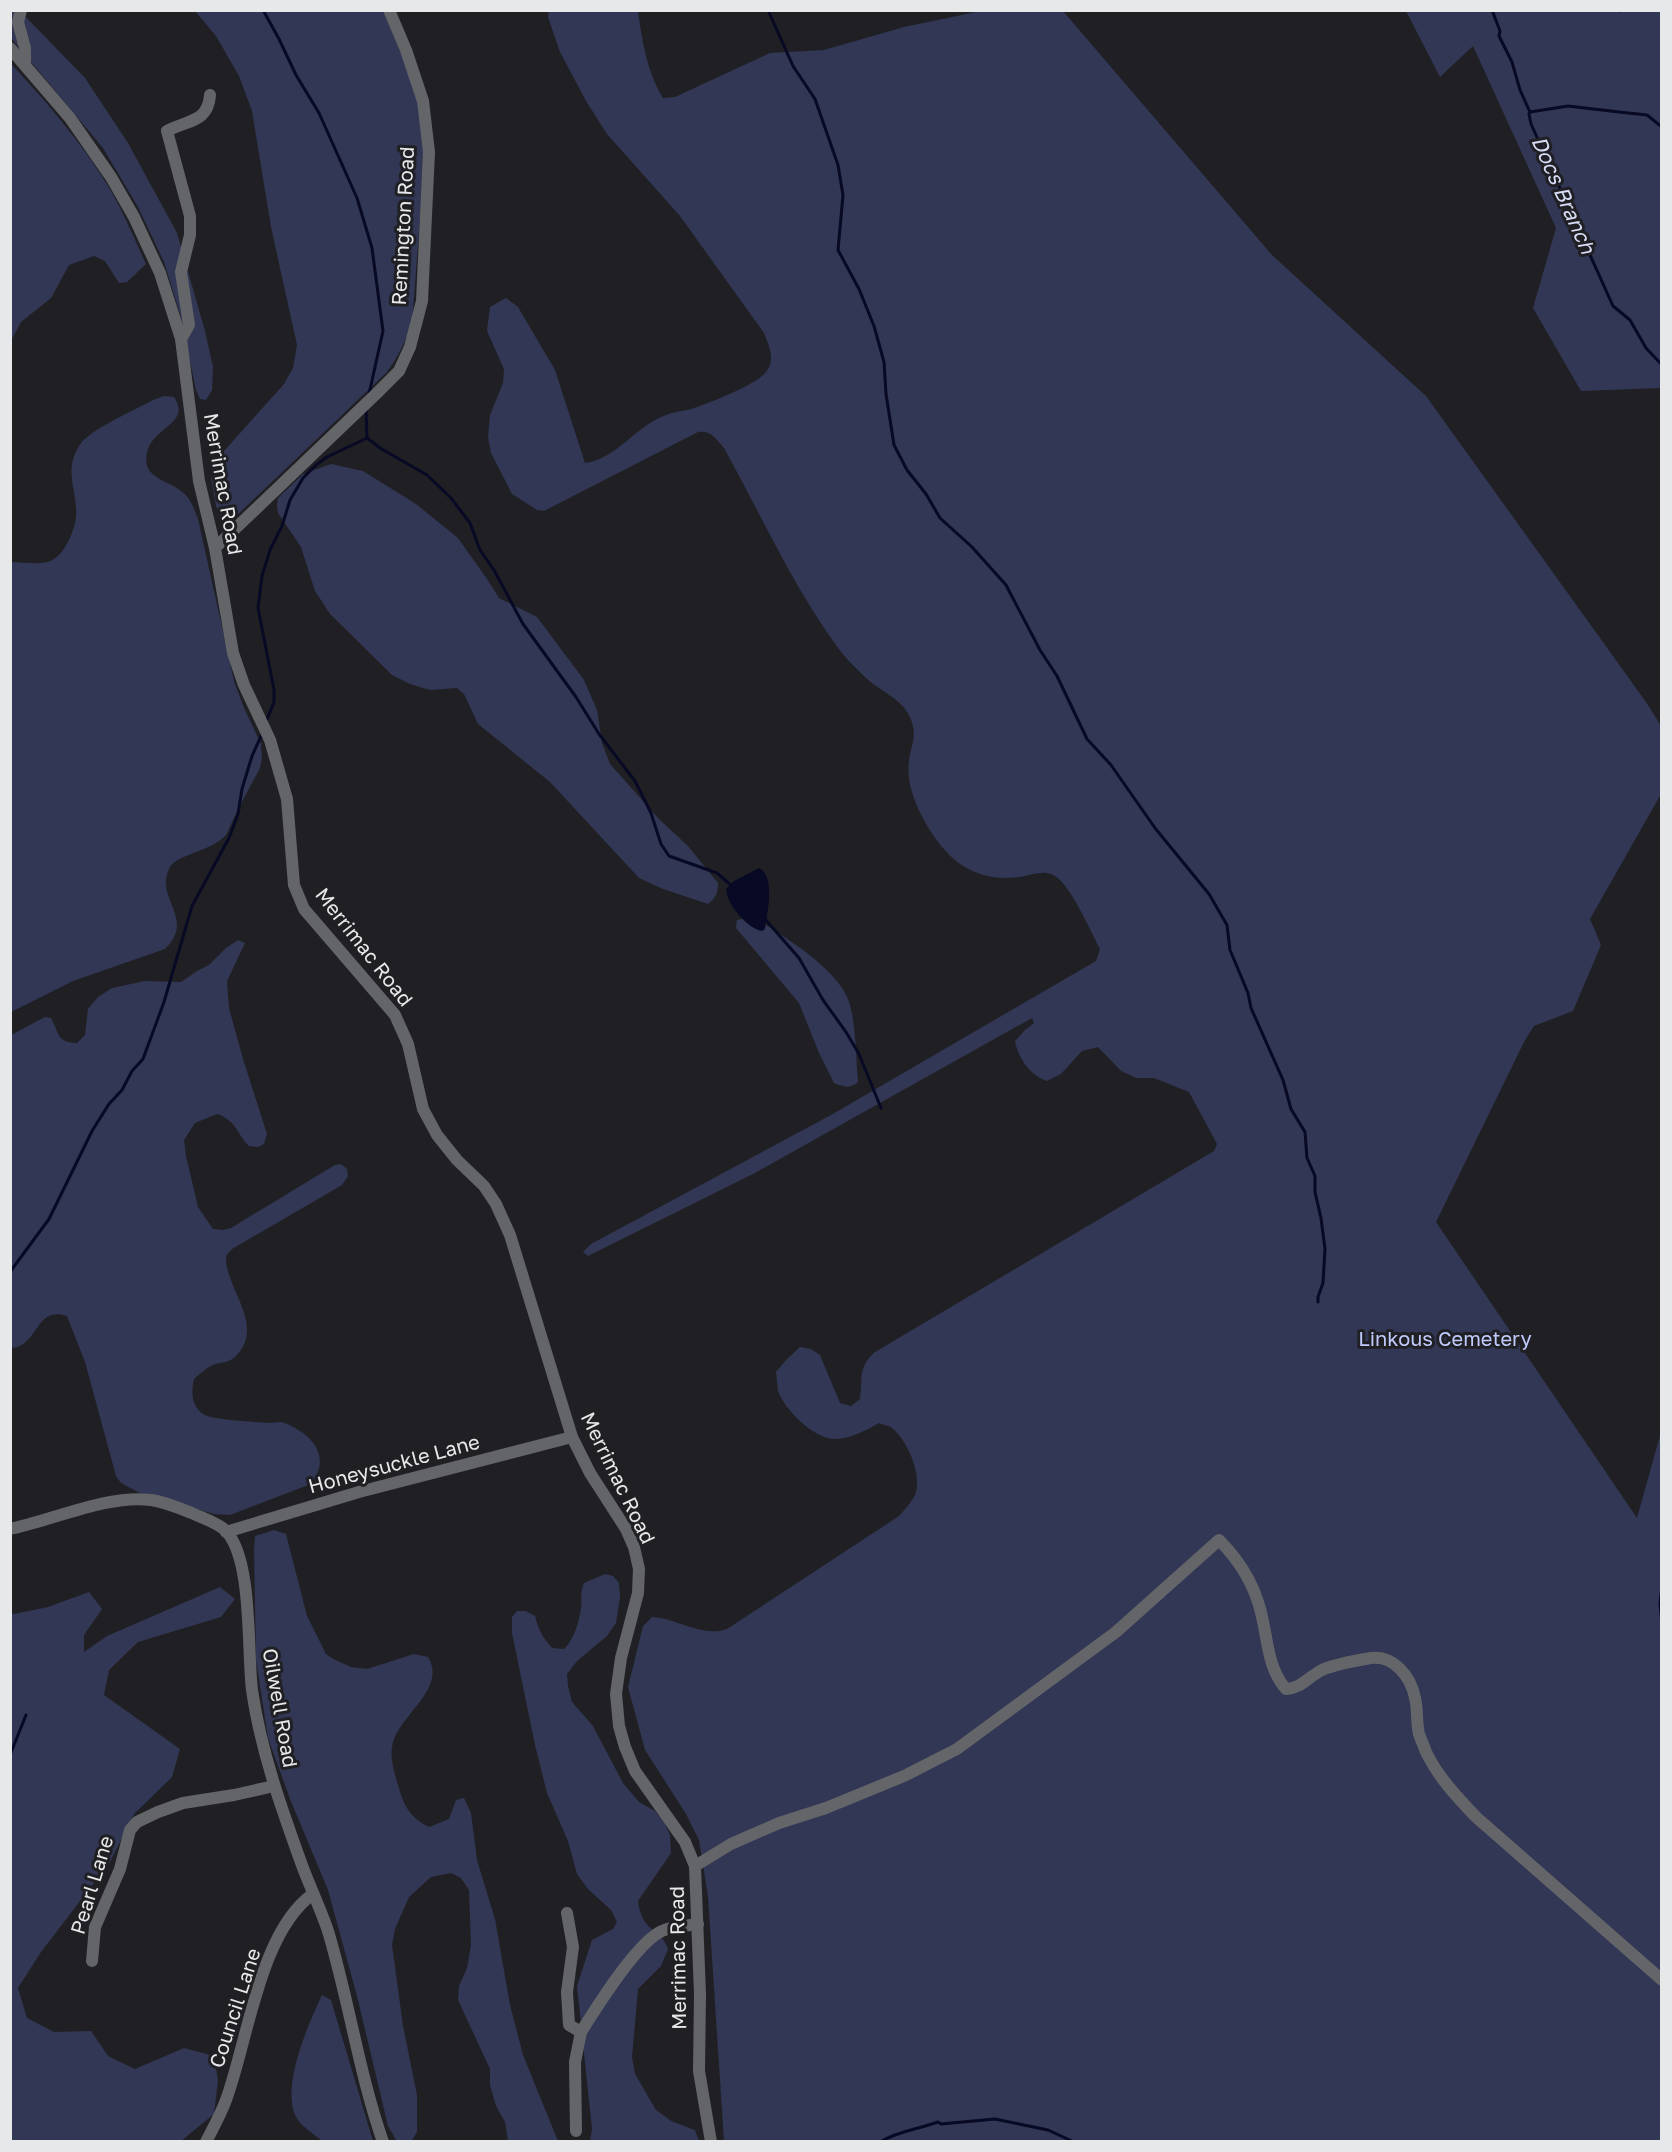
<svg xmlns="http://www.w3.org/2000/svg" width="1672" height="2152" font-family="'Golos Text',sans-serif">
  <style>
    .green { fill: #313754 }
    .water { fill: #070925 }
    .lines { fill: none; stroke-linecap: round; stroke-linejoin: round }
    .stream { stroke: #070925; stroke-width: 3 }
    .minor { stroke: #646569; stroke-width: 12 }
    .labels { text-anchor: middle; stroke-width: 6; stroke-linejoin: round; paint-order: stroke }
    .street-label { font-size: 20px; fill: #e7e8ea; stroke: #202024 }
    .park-label { font-size: 20px; fill: #c0cafc; stroke: #202024 }
    .water-label { font-size: 21px; font-style: italic; fill: #d7ddf6; stroke: #202024 }
  </style>
  <rect width="100%" height="100%" fill="#202024"/>
  <g class="green">
    <path d="M10,11H20L85,78L128,143L177,233L205,331L213,367L212,390L206,400L200,399L196,390L180,314L164,262L138,207L103,148L11,38Z"/>
    <path d="M195,11H383L411,77L423,122V179L412,323C405,342 398,358 386,373L233,519L221,518L216,506L211,479L216,460L284,384L293,368L297,345L271,227L252,111L239,76L216,36Z"/>
    <path d="M549,11H638C642,40 647,72 663,98L675,97L770,53L824,50L904,27L981,11H1063L1272,255L1426,396L1646,702L1661,726V794L1590,919L1601,945L1573,1011L1534,1026L1525,1040L1436,1222L1637,1518L1661,1432V2141H724L708,1896L699,1840L686,1814L645,1750L628,1687L643,1626L652,1617C677,1618 702,1638 727,1629L899,1516C904,1510 910,1504 914,1497C924,1478 908,1441 892,1428C889,1425 883,1425 879,1423C865,1431 850,1439 834,1439C813,1438 785,1410 778,1391C777,1385 777,1378 776,1372L786,1360L800,1347L811,1349L820,1355L840,1403L851,1406L860,1399C863,1379 857,1368 875,1352L1214,1151L1217,1144L1189,1092L1154,1078H1136L1121,1071L1098,1047L1082,1051L1061,1074L1047,1081C1031,1076 1018,1058 1015,1041L1025,1030L1034,1023L1032,1018L753,1174L588,1256L583,1252L591,1244L831,1115L1096,961L1100,949C1090,930 1071,886 1055,876C1045,869 1031,875 1020,877C989,881 963,872 943,848C925,826 905,791 909,761C911,744 918,736 910,717C902,699 880,691 866,678C857,669 846,659 838,648C793,586 761,515 724,448C715,438 711,430 698,432L544,511L537,510L512,494L491,453L488,437L490,415L503,383L504,369L487,331L490,307L506,298L518,307L555,370L585,463C617,459 635,426 666,415C676,411 687,411 697,407C712,402 757,384 766,372C776,360 769,346 764,333L680,216L607,134L586,101L560,52L548,17Z"/>
    <path d="M1618,11L1619,13L1624,11H1661V388L1581,391L1533,308L1556,228L1473,46L1440,77L1406,11Z"/>
    <path d="M11,64C45,100 82,143 108,186C123,211 134,238 146,264L127,282L119,283L105,261L94,256L69,265L51,298L21,322L11,341Z"/>
    <path d="M164,396L174,397C192,424 152,427 147,453C141,478 168,480 181,491C191,498 194,509 198,519L234,681L244,708L261,744L262,758L260,768C251,785 242,801 234,818C231,823 229,830 226,835C212,851 178,854 170,867C153,899 197,918 165,949L73,981L11,1012V562C22,562 36,565 47,562C63,559 74,532 76,518C78,491 63,472 79,446C88,430 135,410 153,400Z"/>
    <path d="M331,464L363,471L416,504L458,538L487,579L499,598L537,617L584,680L597,710L602,743L610,764L659,819L688,846L718,883C718,893 716,898 708,904L663,889L639,878L550,782L478,724L464,694L457,688L430,690L410,684L392,675L330,614L315,591L301,547L278,513L277,505L278,498L303,474Z"/>
    <path d="M753,917C782,935 835,967 848,999C856,1020 856,1059 858,1082C849,1089 844,1087 834,1083L819,1053L799,1003L736,928L737,920Z"/>
    <path d="M238,940L245,943L227,981L229,1008L243,1059L267,1134L264,1144L258,1147L249,1146C236,1133 237,1121 217,1114L195,1123L184,1140L186,1156L198,1207L213,1229L223,1230L231,1228L335,1165L341,1164L347,1169L348,1176L342,1185L232,1249L226,1256C225,1290 267,1325 235,1357C229,1363 220,1362 213,1365C206,1368 200,1374 194,1379C191,1392 191,1407 205,1415C214,1420 256,1422 269,1423C273,1423 278,1422 282,1422C289,1424 297,1429 303,1433C321,1447 326,1464 311,1484L230,1515L214,1514L138,1492L121,1483L116,1476L85,1362L67,1316C35,1305 39,1346 11,1348V1035L45,1017L51,1018C60,1034 56,1042 77,1043L85,1035L88,1009L98,997L112,988L145,981L181,982L197,971L209,965L226,948Z"/>
    <path d="M274,1530L286,1534L307,1616L326,1654L333,1659L351,1667L367,1669L414,1654L428,1657C448,1690 396,1716 392,1747C390,1761 395,1775 399,1788C404,1807 411,1818 429,1827L449,1819L456,1800L464,1798L471,1813L477,1860L495,1919L510,2005L523,2055L558,2141H508L505,2122L496,2106L490,2085V2069L458,2000L459,1986L467,1968L471,1945L469,1890L461,1878L451,1873L431,1877L409,1897L395,1929L392,1945L403,2026L417,2095V2132L412,2140H396L388,2126L357,1996L328,1890L290,1799L268,1738L256,1660L254,1550L255,1536Z"/>
    <path d="M605,1574L613,1576L619,1583L620,1597L616,1623L607,1636L577,1661L567,1674L568,1686L572,1702L593,1726L623,1783L639,1802L655,1811L665,1824L670,1835L671,1853L638,1901C642,1934 660,1926 668,1949L661,1966L638,1989L632,2057L635,2074L656,2110L671,2121L695,2130L699,2141H590L592,2129L577,1986L592,1940L613,1929L617,1922L611,1910L588,1889L577,1874L568,1841L547,1793L535,1745L512,1633V1617L517,1611H526L535,1616C538,1629 543,1638 552,1648L564,1649C574,1640 579,1622 581,1608C582,1598 580,1592 584,1583Z"/>
    <path d="M220,1587L235,1599L221,1617L138,1642L109,1670L104,1695L180,1749L172,1777L134,1814L110,1862L41,1952L18,1988L27,2018L54,2032L91,2031L108,2056L135,2069L184,2048L214,2056L218,2080L214,2114L181,2141H11L10,1612L14,1614L48,1607L89,1592L102,1609L84,1635V1652L107,1636Z"/>
    <path d="M322,1995L331,2000L373,2141H322C314,2134 299,2125 295,2115C282,2084 308,2025 322,1995Z"/>
  </g>
  <path class="water" d="M759,868C776,876 767,913 765,929L762,931C747,928 727,905 726,889L734,881Z"/>
  <g class="lines">
    <g class="stream">
      <path d="M263,10L279,39L296,75L319,113L357,198L372,248L383,331L369,394"/>
      <path d="M768,10L793,66L815,99L838,165L843,195L838,250L859,289L874,326L884,362L886,394L894,445L907,470L926,494L940,518L972,547L1006,585L1040,650L1057,676L1087,739L1111,765L1155,828L1209,894L1227,925L1230,950L1248,993L1251,1008L1283,1080L1291,1109L1305,1132L1307,1158L1315,1176V1192L1321,1218L1325,1249L1323,1283L1318,1297V1302"/>
      <path d="M1492,10L1500,31L1499,36L1512,62L1520,90L1530,112L1529,114L1531,124L1613,306L1630,320L1646,348L1662,365"/>
      <path d="M1530,112L1568,106L1619,112L1647,115L1662,127"/>
      <path d="M366,410L367,438L380,448L427,475L451,498L470,523L480,550L494,570L523,624L576,697L599,734L635,781L651,813L661,844L669,856L717,873L733,887"/>
      <path d="M266,722L274,702V690L258,608L262,576L270,550L282,526L290,500L303,478L316,465L327,457L367,438"/>
      <path d="M765,919L799,958L823,1000L846,1032L859,1054L881,1108"/>
      <path d="M10,1272L49,1219L92,1131L109,1104L122,1090L132,1071L143,1059L164,1002L192,906L229,838L238,814L242,789L252,756L262,734"/>
      <path d="M1662,1586L1660,1603L1662,1624"/>
      <path d="M10,1755L26,1715"/>
      <path d="M880,2142C898,2131 919,2129 938,2122L941,2124L995,2119L1048,2130L1074,2142"/>
    </g>
    <g class="minor">
      <path d="M21,10L18,22L25,48V62"/>
      <path d="M10,48L70,118L111,177L134,217L160,273L181,339L199,481L215,548L233,653L244,685L270,740L287,799L294,885L304,909L395,1015L408,1044L423,1109L437,1135L457,1160L484,1186L496,1204L510,1235L572,1437L590,1473L626,1529L634,1547L639,1569L638,1593L621,1658L616,1694L619,1726L625,1747L635,1771L685,1842L695,1866L700,1994L699,2071L711,2142"/>
      <path d="M181,339L189,325L181,272L190,235V216L167,131C187,120 208,123 210,95"/>
      <path d="M215,548L376,394L399,371L410,347L422,301L429,152L423,101L406,50L389,10"/>
      <path d="M10,1529C53,1520 109,1494 151,1500C166,1502 181,1509 194,1514C205,1519 218,1523 226,1531C253,1560 247,1650 252,1690C261,1752 282,1810 303,1868C311,1889 321,1910 328,1931C349,2001 359,2073 383,2142"/>
      <path d="M226,1532L359,1492L572,1437"/>
      <path d="M695,1866L731,1844L779,1823L826,1808L904,1776L957,1749L1116,1632L1219,1540C1237,1558 1250,1577 1258,1602C1268,1630 1265,1666 1286,1689C1302,1688 1308,1677 1322,1670C1333,1665 1359,1660 1371,1658C1394,1655 1411,1677 1415,1698C1418,1709 1416,1722 1419,1734C1421,1740 1424,1746 1426,1752C1438,1777 1457,1797 1476,1817L1662,1980"/>
      <path d="M567,1913L573,1947L567,1992L569,2025L581,2032L575,2062L576,2131"/>
      <path d="M92,1961L95,1927L120,1869L130,1830L137,1822L158,1812L183,1803L234,1795L274,1786"/>
      <path d="M581,2032C596,2008 637,1942 662,1931C672,1926 687,1926 698,1924"/>
      <path d="M206,2142C213,2128 221,2114 226,2100C248,2040 260,1931 313,1894"/>
    </g>
  </g>
  <g class="labels">
    <g class="street-label">
      <text transform="translate(403 226) rotate(-87)" y="7">Remington Road</text>
      <text transform="translate(223 484) rotate(80)" y="7">Merrimac Road</text>
      <text transform="translate(364 947) rotate(52)" y="7">Merrimac Road</text>
      <text transform="translate(394 1464) rotate(-15)" y="7">Honeysuckle Lane</text>
      <text transform="translate(618 1478) rotate(64)" y="7">Merrimac Road</text>
      <text transform="translate(280 1708) rotate(80)" y="7">Oilwell Road</text>
      <text transform="translate(92 1885) rotate(-73)" y="7">Pearl Lane</text>
      <text transform="translate(678 1958) rotate(-91)" y="7">Merrimac Road</text>
      <text transform="translate(235 2008) rotate(-72)" y="7">Council Lane</text>
    </g>
    <g class="park-label">
      <text x="1445" y="1346">Linkous Cemetery</text>
    </g>
    <g class="water-label">
      <text transform="translate(1563 195) rotate(66)" y="7">Docs Branch</text>
    </g>
  </g>
  <rect width="1672" height="2152" fill="none" stroke="#e7e8ea" stroke-width="24"/>
</svg>
